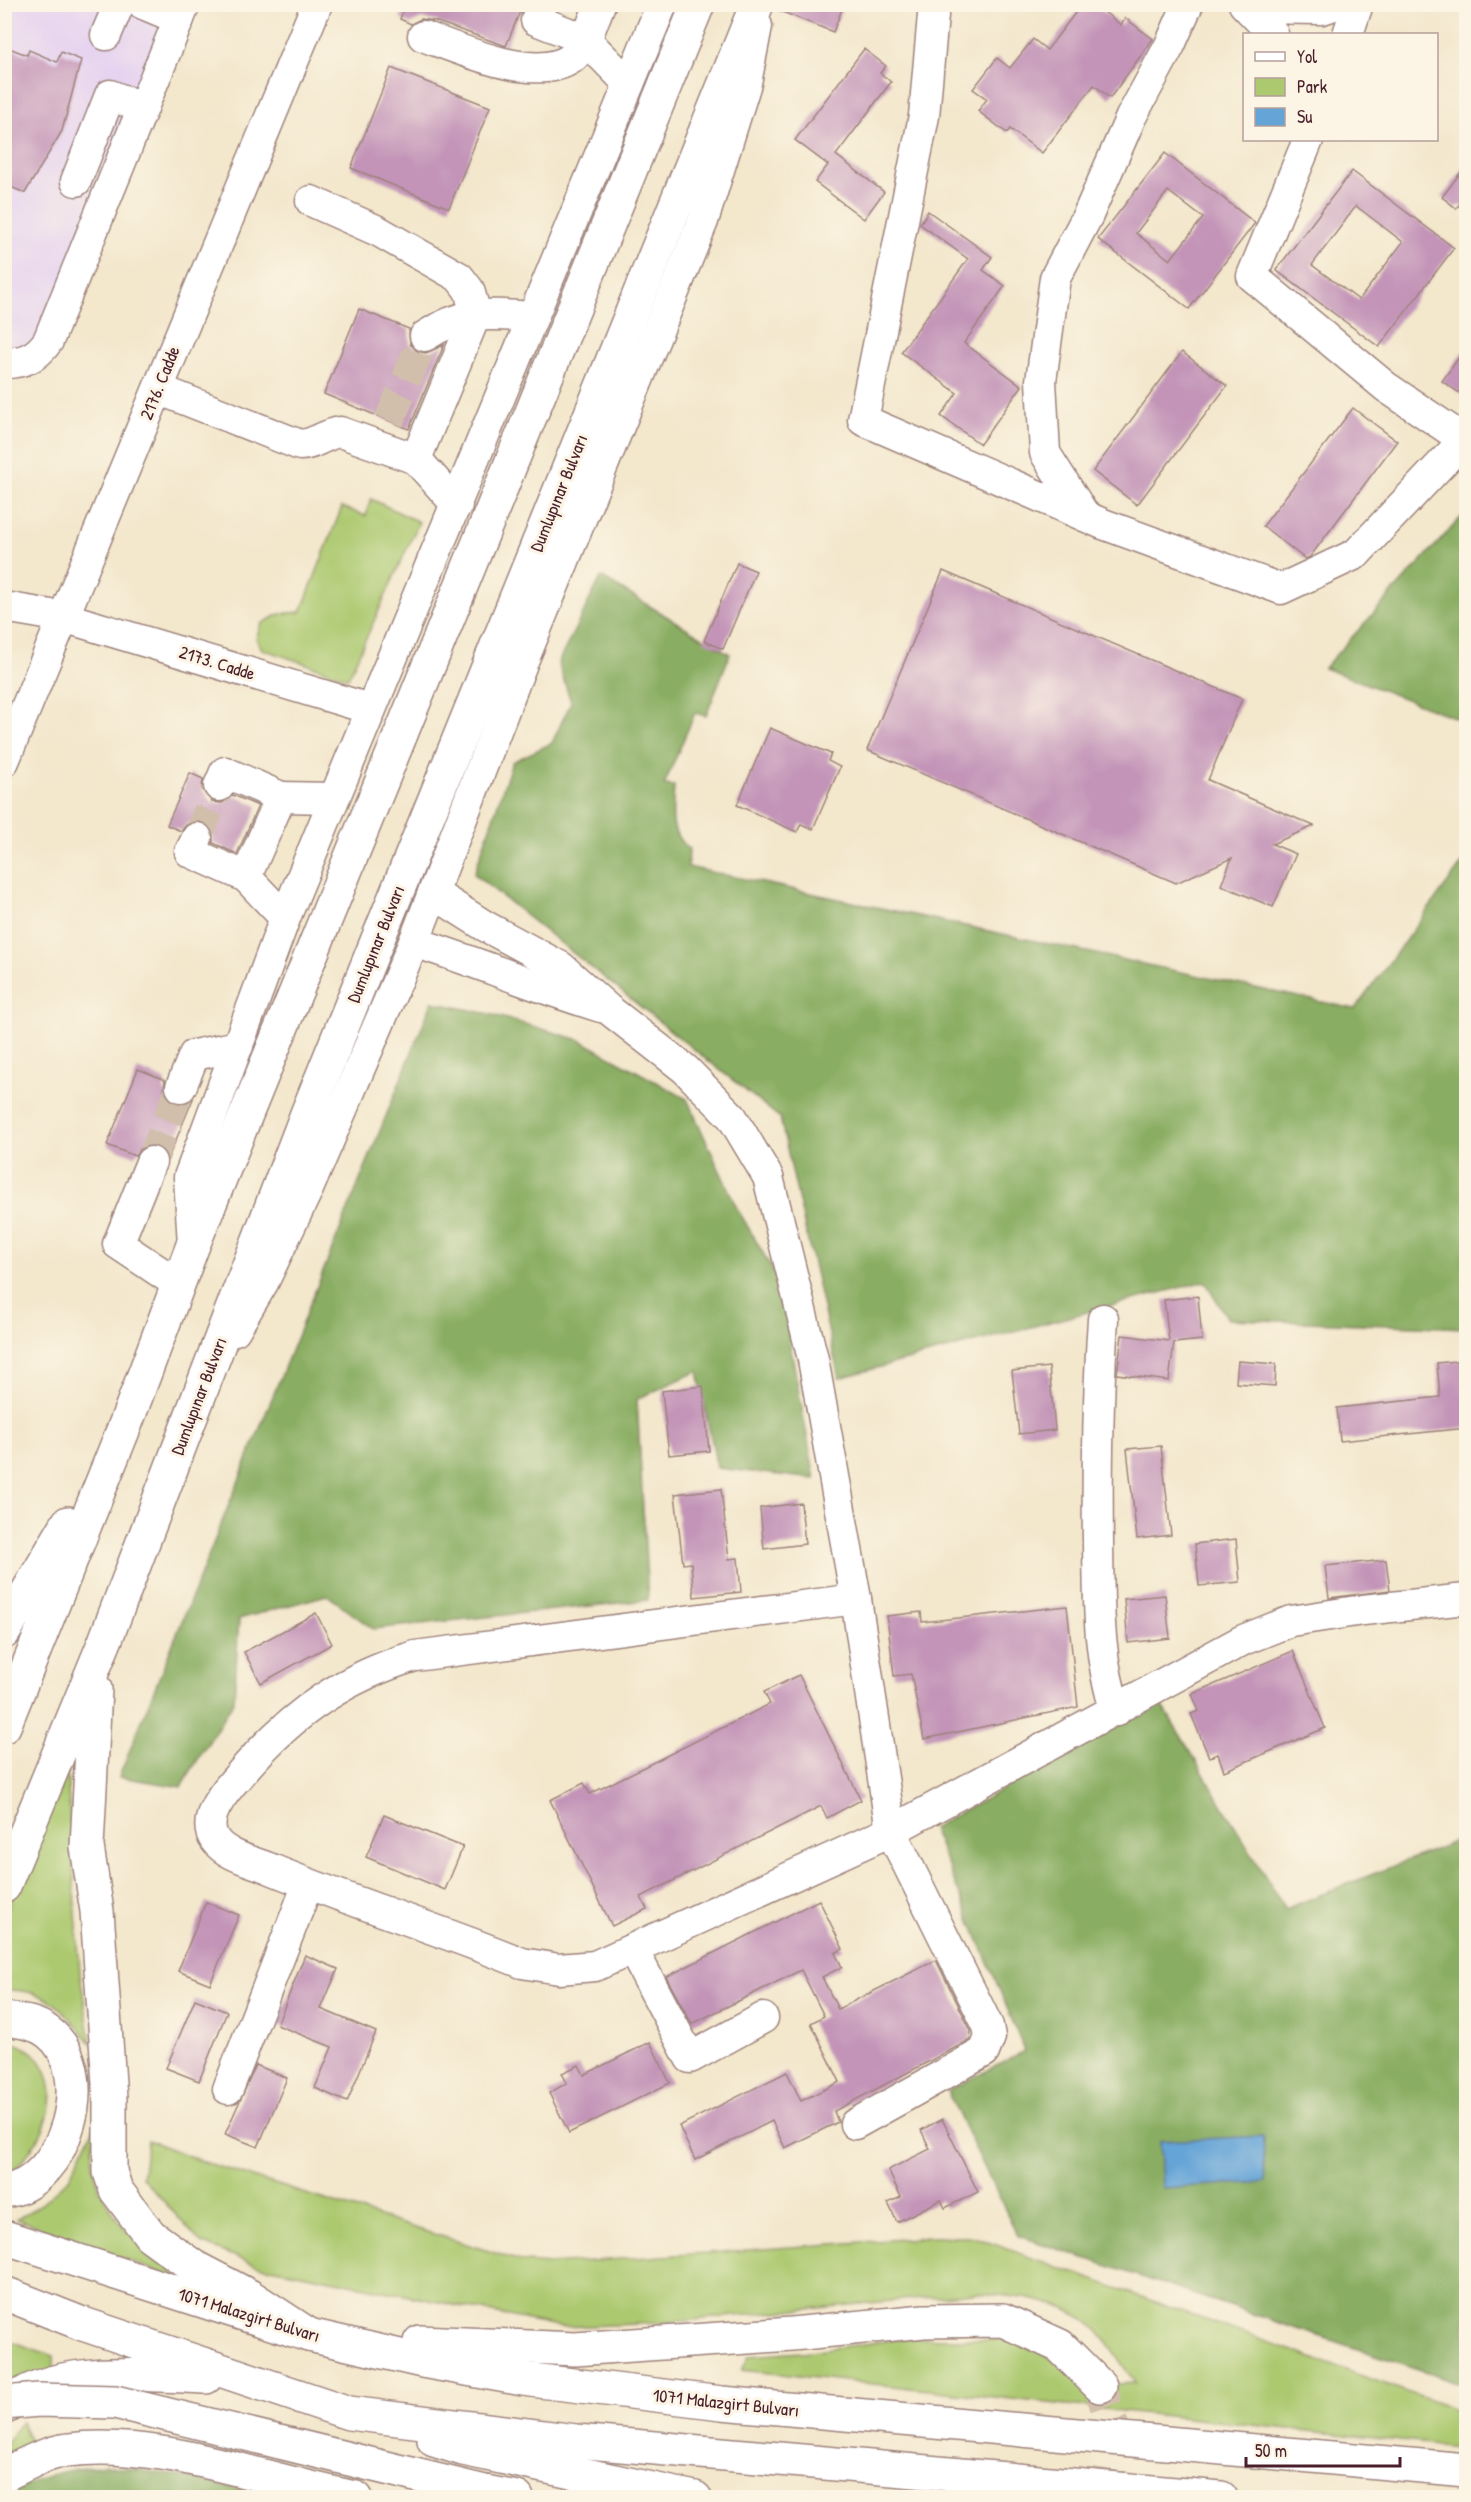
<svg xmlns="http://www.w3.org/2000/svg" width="1471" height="2502" font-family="'Patrick Hand',sans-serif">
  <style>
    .built { fill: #e6d3f0 }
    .green { fill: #acc970; stroke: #7b744e; stroke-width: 1.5 }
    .forest { fill: #89ad62; stroke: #6a6646; stroke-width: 1.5 }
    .water { fill: #65a4d7; stroke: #586281; stroke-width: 1.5 }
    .building { fill: #c394b8; fill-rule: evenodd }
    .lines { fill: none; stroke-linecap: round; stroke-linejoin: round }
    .minor-tunnel { stroke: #d1bfac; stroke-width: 30; stroke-dasharray: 30 15; stroke-linecap: butt }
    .major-tunnel { stroke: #d1bfac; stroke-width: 33; stroke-dasharray: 33 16; stroke-linecap: butt }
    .minor-casing { stroke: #9e837c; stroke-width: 33 }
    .major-casing { stroke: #9e837c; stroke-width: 36 }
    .highway-casing { stroke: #9e837c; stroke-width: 36 }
    .minor { stroke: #fff; stroke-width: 30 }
    .major { stroke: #fff; stroke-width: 33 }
    .highway { stroke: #fff; stroke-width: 33 }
    .major-bridge-casing { stroke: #9e837c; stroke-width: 36; stroke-linecap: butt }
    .major-bridge { stroke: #fff; stroke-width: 33 }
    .labels { text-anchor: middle; stroke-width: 6; stroke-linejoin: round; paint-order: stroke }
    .street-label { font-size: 18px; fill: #4a1f2b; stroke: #fcf5e5 }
  </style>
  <rect width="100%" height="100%" fill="#fcf5e5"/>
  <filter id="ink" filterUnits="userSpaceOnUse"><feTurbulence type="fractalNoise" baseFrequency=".0167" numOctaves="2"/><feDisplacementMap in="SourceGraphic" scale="12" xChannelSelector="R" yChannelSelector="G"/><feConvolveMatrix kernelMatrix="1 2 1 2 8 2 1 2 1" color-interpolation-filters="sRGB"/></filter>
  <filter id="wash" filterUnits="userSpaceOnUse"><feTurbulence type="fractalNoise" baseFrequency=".008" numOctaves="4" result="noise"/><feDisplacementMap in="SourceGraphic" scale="24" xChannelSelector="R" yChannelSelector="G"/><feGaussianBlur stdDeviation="1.35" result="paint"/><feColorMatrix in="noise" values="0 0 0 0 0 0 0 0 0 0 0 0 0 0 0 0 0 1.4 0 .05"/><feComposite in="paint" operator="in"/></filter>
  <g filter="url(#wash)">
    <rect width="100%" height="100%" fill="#f3e7cc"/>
    <path class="built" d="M5,5H184L48,341L5,363Z"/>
    <g class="green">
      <path d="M371,499L419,522L348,678L262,649L256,639L261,624L279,614L301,612L342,507L366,516Z"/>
      <path d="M67,1771L80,1974L91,2043C64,2012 50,1988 5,1990V1916Z"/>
      <path d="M4,2040C52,2050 60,2094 41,2134C34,2148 23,2160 13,2171L5,2173Z"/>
      <path d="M95,2126C94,2138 92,2152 93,2163C100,2216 147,2254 188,2283L17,2219L43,2203L69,2178Z"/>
      <path d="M148,2140L207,2163L524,2262L550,2264L932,2237H974L1466,2413V2448L742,2370L749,2356L802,2352L908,2338L1002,2340L1032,2347L1054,2360L1083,2386L1135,2383C1123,2367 1111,2345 1097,2330C1065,2299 1016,2296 974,2293L662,2323L562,2327L257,2265L201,2243L142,2177Z"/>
      <path d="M5,2339L54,2356V2371L5,2403Z"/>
      <path d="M21,2422L32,2446L5,2459V2445Z"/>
    </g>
    <g class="forest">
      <path d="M1466,512V722L1324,668Z"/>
      <path d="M601,577L730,654L706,716L695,713L664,785L674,786C673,810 667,833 689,849L688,867L1355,1009L1466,858V1328L1228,1319L1205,1281L839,1378L780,1118L474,874L512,762L552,743L571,702L558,663Z"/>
      <path d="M432,1002L490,1014L580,1040L687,1099L737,1208L778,1279L815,1479L717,1468L698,1371L637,1399L648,1600L373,1629L327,1595L239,1619L234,1701L181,1787L119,1777Z"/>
      <path d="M1161,1703L1285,1909L1466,1837V2385L1018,2236L947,2091L1025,2051L932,1828Z"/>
      <path d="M105,2465L172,2475L281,2497L6,2498C34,2475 69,2469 105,2465Z"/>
    </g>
    <path class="water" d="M1263,2136L1265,2182L1162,2188L1160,2141Z"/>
    <g id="blocks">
      <g class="building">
        <path d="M396,4H523L506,46L435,21L421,19L411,24L400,19L404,8Z"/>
        <path d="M775,4H844L833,32L775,9Z"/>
        <path d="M1082,4H1094L1121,25L1125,18L1153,39L1110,98L1094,85L1042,153L1010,129L1007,133L978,111L987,99L973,89L997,58L1010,68L1033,39L1047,50Z"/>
        <path d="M4,46L27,55L29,50L57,62L61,52L81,60L62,131L25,193L6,185L10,175L4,173Z"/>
        <path d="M864,49L886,66L880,73L891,82L836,155L884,192L864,219L815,182L828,165L795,140Z"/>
        <path d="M391,68L490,107L449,208L351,168Z"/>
        <path d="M1165,153L1255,223L1189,309L1098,239ZM1168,191L1203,218L1170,260L1136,233Z"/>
        <path d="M1467,164V210L1459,205L1456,208L1442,197Z"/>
        <path d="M1352,171L1454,248L1379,347L1276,270ZM1356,206L1403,242L1359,300L1312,265Z"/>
        <path d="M928,211L992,257L983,270L1005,286L964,343L1022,386L980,444L941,416L957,393L901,352L968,259L920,224Z"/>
        <path d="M359,309L409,329L410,344L417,351L426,353L444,345L409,429L324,394Z"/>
        <path d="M1467,346V398L1442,381Z"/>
        <path d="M1182,352L1227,386L1137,505L1093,471Z"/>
        <path d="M1353,408L1397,441L1310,557L1305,559L1263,526Z"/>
        <path d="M737,563L756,571L723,649L704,641Z"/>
        <path d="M943,571L1242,699L1208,780L1314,826L1272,844L1296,854L1273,907L1221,885L1232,858L1176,883L867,750Z"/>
        <path d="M770,728L831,754L828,761L840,767L813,829L801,824L797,832L737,805Z"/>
        <path d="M190,773L203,779L202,789L212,802L222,803L233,795L258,806L237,854L213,843L212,829L204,822L188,823L181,831L167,825Z"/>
        <path d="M138,1069L165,1080L164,1090L174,1103L184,1104L193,1099L168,1159L164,1151L157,1146L141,1148L135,1156L107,1145Z"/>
        <path d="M1198,1296L1202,1340L1174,1343L1169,1381L1117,1374L1122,1335L1169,1341L1164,1300Z"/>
        <path d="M1467,1360V1428L1340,1441L1337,1408L1440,1397L1437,1363Z"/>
        <path d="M1238,1361L1276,1364L1275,1386L1236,1383Z"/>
        <path d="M1049,1367L1055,1430L1019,1434L1012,1371Z"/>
        <path d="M703,1386L709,1451L669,1455L662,1391Z"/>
        <path d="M1161,1446L1171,1535L1137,1539L1127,1449Z"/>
        <path d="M721,1489L729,1559L738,1558L741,1592L694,1597L691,1563L683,1564L675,1494Z"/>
        <path d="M801,1503L805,1544L764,1549L760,1508Z"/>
        <path d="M1236,1539L1240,1582L1199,1586L1195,1544Z"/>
        <path d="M1386,1560L1390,1590L1329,1598L1325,1566Z"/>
        <path d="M1165,1595L1170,1638L1128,1643L1124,1599Z"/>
        <path d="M1067,1606L1078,1707L924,1739L911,1674L894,1676L887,1616L921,1612L922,1622Z"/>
        <path d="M316,1613L332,1644L261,1683L244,1652Z"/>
        <path d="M1293,1651L1325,1728L1224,1771L1218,1754L1209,1757L1191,1714L1199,1711L1192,1694Z"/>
        <path d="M799,1675L861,1800L827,1818L821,1806L641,1897L647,1909L612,1926L550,1800L584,1783L590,1794L770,1704L764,1692Z"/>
        <path d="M384,1815L463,1847L445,1890L366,1857Z"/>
        <path d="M819,1900L843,1949L835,1953L842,1967L822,1977L838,2009L936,1960L971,2031L970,2040L834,2111L838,2122L785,2148L772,2121L695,2160L679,2126L787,2072L801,2101L840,2082L811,2023L824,2016L801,1970L692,2024L666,1977Z"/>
        <path d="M206,1902L239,1915L210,1984L178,1971Z"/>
        <path d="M305,1955L338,1969L321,2009L376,2032L347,2102L315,2088L332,2047L277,2025Z"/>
        <path d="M195,1999L227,2012L199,2081L166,2068Z"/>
        <path d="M650,2042L670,2083L569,2133L549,2093L567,2083L562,2073L579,2065L584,2075Z"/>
        <path d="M256,2065L287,2078L258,2147L225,2134Z"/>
        <path d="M942,2119L978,2192L945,2208L941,2200L897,2222L888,2203L901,2197L888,2170L930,2149L921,2130Z"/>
      </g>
    </g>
  </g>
  <g filter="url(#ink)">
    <use href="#blocks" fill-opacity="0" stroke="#9e837c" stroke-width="1.5"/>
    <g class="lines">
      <g class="minor-tunnel">
        <path d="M389,421L425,336"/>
        <path d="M197,838L219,786"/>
        <path d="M151,1162L181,1087"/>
      </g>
      <path class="major-tunnel" d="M1096,2498L1107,2486L1115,2434L1100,2386"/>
      <defs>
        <g id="minor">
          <path d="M143,4L179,19"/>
          <path d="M600,4L586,40L629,84"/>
          <path d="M934,4L924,116L863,420L1103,524L1281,589L1356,554L1464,440"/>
          <path d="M1244,4L1273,34"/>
          <path d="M1248,8L1322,9L1337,4"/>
          <path d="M1348,34L1358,4"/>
          <path d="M106,35L119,4"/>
          <path d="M423,36C460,49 536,84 572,58C578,54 582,46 586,40L536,20L542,4"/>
          <path d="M1308,140L1252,276L1386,387L1466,441"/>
          <path d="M76,181L110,95L143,108"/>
          <path d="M311,201L378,231L459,277L469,290L476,314L416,459"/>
          <path d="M425,336C465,310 487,314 532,317"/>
          <path d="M4,363C24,363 37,357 48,341L185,4"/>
          <path d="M158,389L300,445C314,445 325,434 340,432L416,459L457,505"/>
          <path d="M1085,516L1045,453L1041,381L1055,278L1088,215L1131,117L1170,45L1188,4"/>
          <path d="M4,607L63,617L370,709"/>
          <path d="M4,761L317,4"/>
          <path d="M219,786L225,772L281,797"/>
          <path d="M197,838L190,852L246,877"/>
          <path d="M433,893L485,926L561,967L608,1009L685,1069L732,1117L768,1177L813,1359L856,1599L891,1831L988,2026L990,2037L984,2052L855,2124"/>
          <path d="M285,918L246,877L281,797L333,798"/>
          <path d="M414,942C477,962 537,988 601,1007"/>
          <path d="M181,1087L194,1055L238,1046"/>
          <path d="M151,1162L118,1244L178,1284"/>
          <path d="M193,1245L189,1177L285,918L662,4"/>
          <path d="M1103,1319C1098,1394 1097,1467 1098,1543C1099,1599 1097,1657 1116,1711"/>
          <path d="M235,1330L264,1281L308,1189L414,942L523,661L703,221L746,83L757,26"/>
          <path d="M856,1599L415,1656C346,1677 295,1711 247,1766C233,1783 198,1815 215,1840C226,1856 255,1862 271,1869C354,1903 439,1929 522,1963L559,1969L595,1966L891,1831L1243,1640L1291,1621L1363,1610L1466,1599"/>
          <path d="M633,1950L690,2058L763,2018"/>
          <path d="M228,2089L308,1884"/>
        </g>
        <g id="major">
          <path d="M4,2237L309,2335L422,2361L523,2379L722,2403L1466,2470"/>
          <path d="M4,2293L80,2323L349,2413L576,2441L1221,2498"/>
          <path d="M420,2342L575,2349L792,2334L924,2321L1003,2320L1060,2346L1100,2386"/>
          <path d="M10,2405C45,2365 156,2375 206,2377"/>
          <path d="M434,2440L463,2449L695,2498"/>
          <path d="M4,2475C24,2465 45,2453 68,2450C160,2438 265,2481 356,2498"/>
          <path d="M485,2492L517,2498"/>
        </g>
        <g id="highway">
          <path d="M4,1632L68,1523"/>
          <path d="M95,1689L87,1847L97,1911L110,2098V2172L116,2190L150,2235L194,2267L251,2297L309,2335"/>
          <path d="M4,1726L126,1423L193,1245L698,4"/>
          <path d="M4,1886L105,1641L307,1114L757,4"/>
          <path d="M4,2019C20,2021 35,2022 48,2032C99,2070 66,2185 4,2191"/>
        </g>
      </defs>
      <use href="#minor" class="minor-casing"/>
      <use href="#major" class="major-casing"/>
      <use href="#highway" class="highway-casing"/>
      <use href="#minor" class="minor"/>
      <use href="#major" class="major"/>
      <use href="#highway" class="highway"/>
      <defs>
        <path id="major-bridge" d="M4,2403L39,2400L115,2402L485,2492"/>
      </defs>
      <use href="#major-bridge" class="major-bridge-casing"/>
      <use href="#major-bridge" class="major-bridge"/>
    </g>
  </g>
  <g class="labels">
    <g class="street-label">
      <text transform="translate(160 383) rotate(-68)" y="6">2176. Cadde</text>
      <text transform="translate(559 493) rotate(-68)" y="6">Dumlupınar Bulvarı</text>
      <text transform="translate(217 663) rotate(17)" y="6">2173. Cadde</text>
      <text transform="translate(376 944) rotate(-68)" y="6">Dumlupınar Bulvarı</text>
      <text transform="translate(199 1396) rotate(-69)" y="6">Dumlupınar Bulvarı</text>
      <text transform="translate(249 2315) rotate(17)" y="6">1071 Malazgirt Bulvarı</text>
      <text transform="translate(726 2403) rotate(6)" y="6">1071 Malazgirt Bulvarı</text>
    </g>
  </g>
  <rect width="1471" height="2502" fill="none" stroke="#fcf5e5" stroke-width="24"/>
  <rect x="1243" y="33" width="195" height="108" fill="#fcf5e5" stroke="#b59f9b" stroke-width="1.5"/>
  <rect x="1255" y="52" width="30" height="9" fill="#ffffff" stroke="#b59f9b" stroke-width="1.5"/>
  <text x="1297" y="63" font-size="18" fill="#4a1f2b">Yol</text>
  <rect x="1255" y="78" width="30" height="18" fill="#acc970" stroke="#b59f9b" stroke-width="1.5"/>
  <text x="1297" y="93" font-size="18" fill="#4a1f2b">Park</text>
  <rect x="1255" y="108" width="30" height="18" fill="#65a4d7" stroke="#b59f9b" stroke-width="1.5"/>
  <text x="1297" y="123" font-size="18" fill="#4a1f2b">Su</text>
  <path d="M1246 2457v9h154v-9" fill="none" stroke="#4a1f2b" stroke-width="3"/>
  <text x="1255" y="2457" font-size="18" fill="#4a1f2b" stroke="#fcf5e5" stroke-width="4.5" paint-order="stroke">50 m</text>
</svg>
